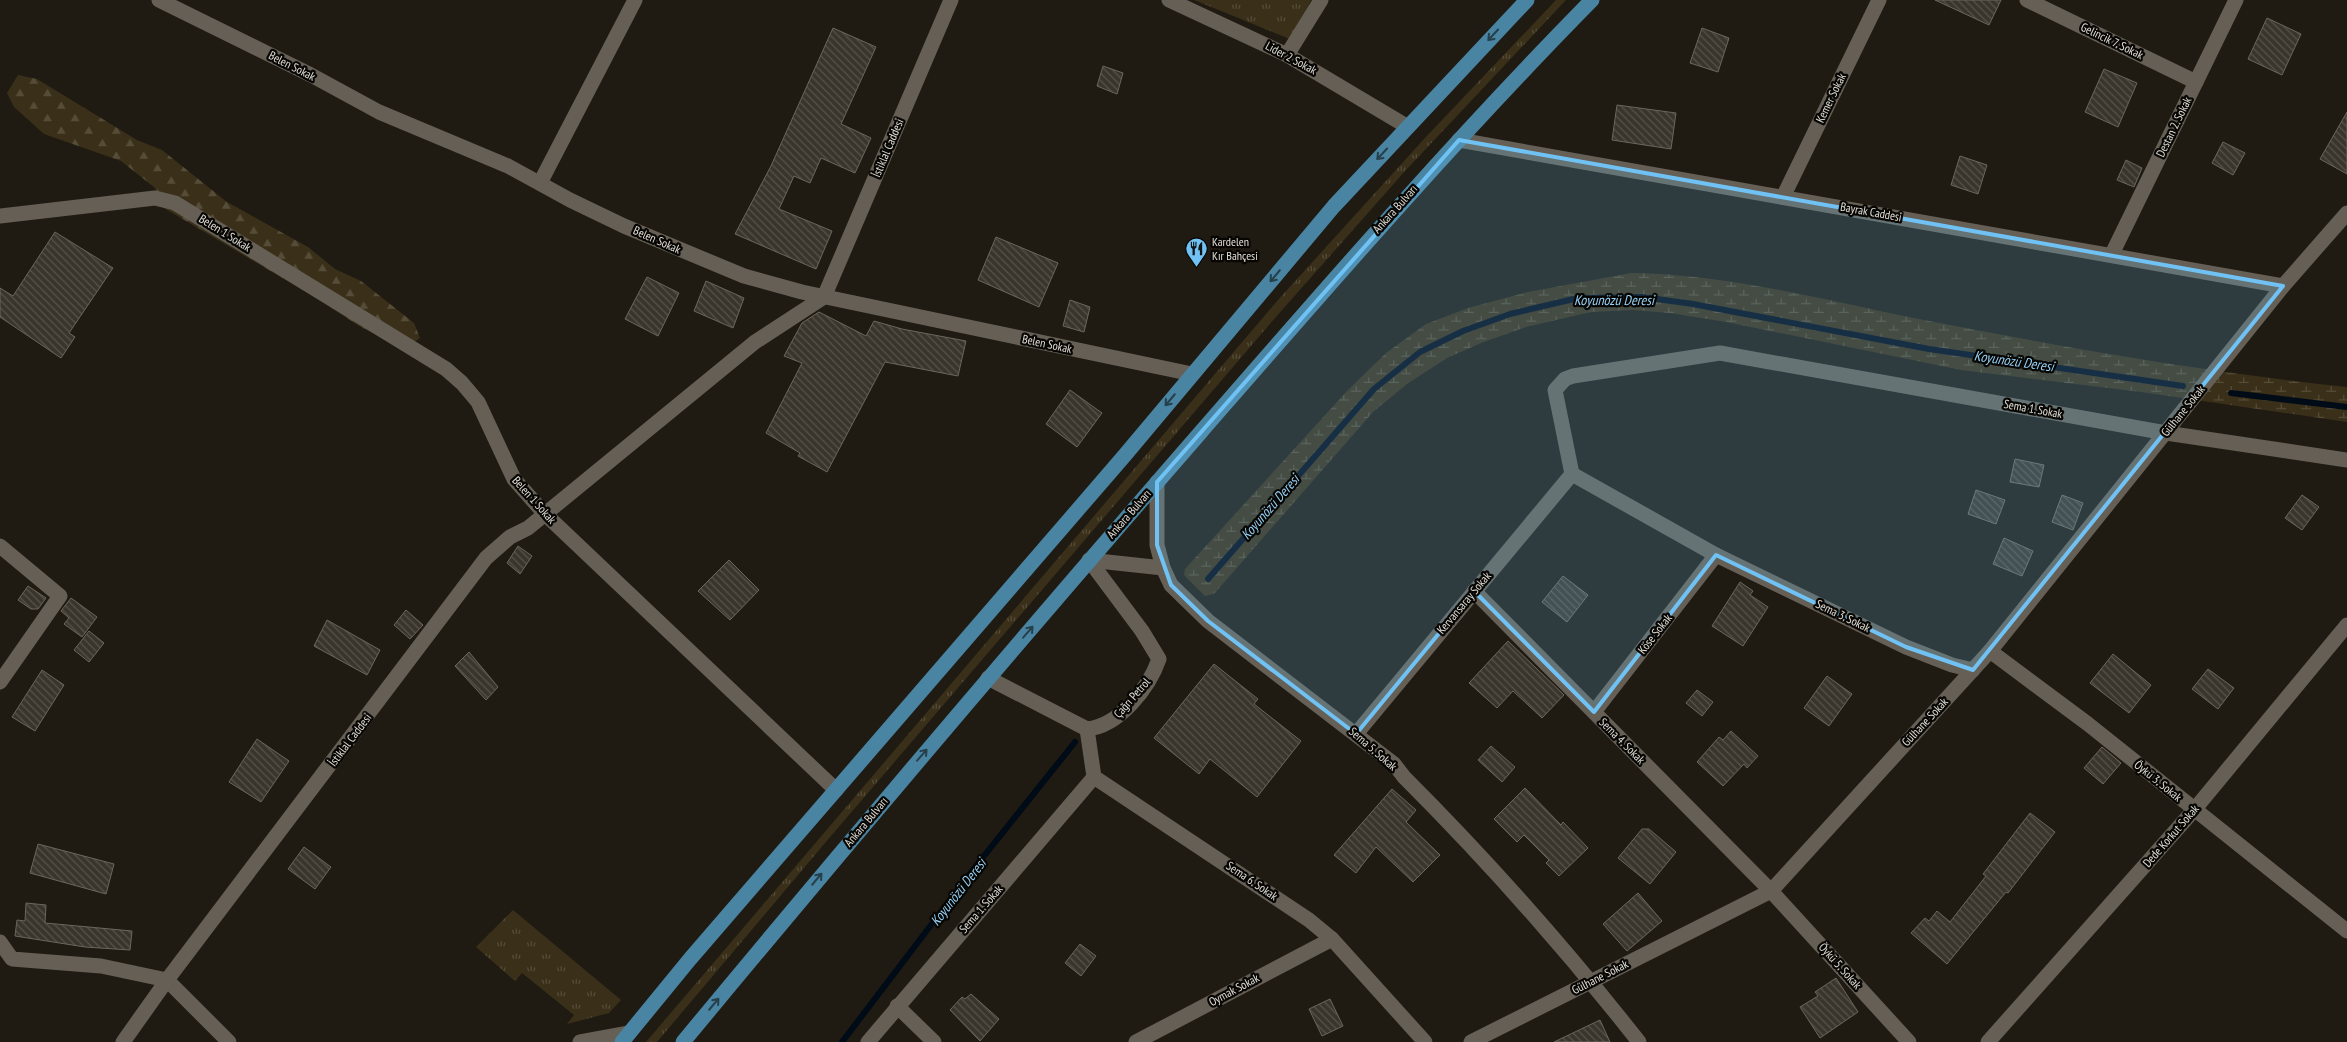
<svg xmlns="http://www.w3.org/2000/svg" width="2347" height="1042" font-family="'PT Sans Narrow',sans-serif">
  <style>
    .grass { fill: url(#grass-tufts) }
    .forest { fill: url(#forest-firs) }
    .wetland { fill: url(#wetland-marsh) }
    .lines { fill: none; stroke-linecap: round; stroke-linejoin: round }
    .stream { stroke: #000b18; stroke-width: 6 }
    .building { fill: url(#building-back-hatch); stroke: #6c665c }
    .minor { stroke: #655f55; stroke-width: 15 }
    .major { stroke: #4984a2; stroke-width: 15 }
    .oneway { stroke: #253f4b }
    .marked { fill: #70c2f4; fill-opacity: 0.2; stroke: #70c2f4; stroke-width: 4; stroke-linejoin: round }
    .labels { text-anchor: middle; stroke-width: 4.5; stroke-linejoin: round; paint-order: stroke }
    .street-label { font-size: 12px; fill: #e0ddd7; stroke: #070603 }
    .poi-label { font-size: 12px; fill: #e0ddd7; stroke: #070603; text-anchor: start }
    .water-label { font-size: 14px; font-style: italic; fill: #96d1f8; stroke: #070603 }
  </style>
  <defs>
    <pattern id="grass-tufts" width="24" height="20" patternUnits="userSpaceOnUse" patternTransform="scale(1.25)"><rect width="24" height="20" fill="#3a2f18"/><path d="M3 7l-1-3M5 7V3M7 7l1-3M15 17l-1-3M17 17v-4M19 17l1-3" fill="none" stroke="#564d39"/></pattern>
    <pattern id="forest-firs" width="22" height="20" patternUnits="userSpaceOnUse" patternTransform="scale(1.25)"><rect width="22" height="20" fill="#3a2f18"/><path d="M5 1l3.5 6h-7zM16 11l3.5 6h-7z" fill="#564d39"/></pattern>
    <pattern id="wetland-marsh" width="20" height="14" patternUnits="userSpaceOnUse" patternTransform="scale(1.25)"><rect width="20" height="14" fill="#3a2f18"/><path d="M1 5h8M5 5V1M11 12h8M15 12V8" fill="none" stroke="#564d39"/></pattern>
    <pattern id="building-back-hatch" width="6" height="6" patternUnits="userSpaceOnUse" patternTransform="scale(1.25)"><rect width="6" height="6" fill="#3a352c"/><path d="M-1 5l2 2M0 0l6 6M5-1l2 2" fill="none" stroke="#56524a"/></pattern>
  </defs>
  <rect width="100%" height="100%" fill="#1f1a12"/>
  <g class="grass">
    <path d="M1194,0H1311L1292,40Z"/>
    <path d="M1556,0H1566L1406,170L1275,318L825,843L657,1042H646L1278,300L1424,139Z"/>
    <path d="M513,910L621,1000L609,1013L567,1024L574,1015L522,973L515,981L476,947Z"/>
  </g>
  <path class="forest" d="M18,75L37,79L137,140L162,150L227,202L308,247L335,269L361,281L414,323L420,338L404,349L359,326L316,298L164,208L155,188L121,161L44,134L14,107L7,93Z"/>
  <path class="wetland" d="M1631,273C1731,274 1831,302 1929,321C2067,348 2207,372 2347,387V422L2141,392L1961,370L1726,322L1670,313L1633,310L1591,312L1526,327L1481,343L1447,358L1407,384L1373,412L1214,594L1205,596L1184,575L1185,569L1347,391L1386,353L1426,324L1468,308L1528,292Z"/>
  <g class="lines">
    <g class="stream">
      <path d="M2231,393L2347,407"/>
      <path d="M1208,579L1374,389L1420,352L1463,331L1510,314L1578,298L1642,297L1693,304L1929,349L2183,386"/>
      <path d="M842,1042L976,866L1075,742"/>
    </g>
  </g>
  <g class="building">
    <path d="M1935,0H2001L1989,25Z"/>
    <path d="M2267,18L2301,34L2282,75L2248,59Z"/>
    <path d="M833,28L876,47L841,124L871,138L855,173L821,158L810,183L794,176L779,209L832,231L816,269L735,234L771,166Z"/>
    <path d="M1702,28L1729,38L1718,72L1690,63Z"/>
    <path d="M1103,66L1123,73L1117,94L1097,86Z"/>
    <path d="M2104,69L2137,83L2118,127L2085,112Z"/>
    <path d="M1617,105L1676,113L1671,149L1612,140Z"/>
    <path d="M2347,112V174L2320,159Z"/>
    <path d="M2223,142L2245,153L2233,175L2212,163Z"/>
    <path d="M1960,156L1987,165L1978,194L1951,185Z"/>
    <path d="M2126,160L2142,168L2134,187L2117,180Z"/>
    <path d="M55,232L113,268L69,333L75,337L61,358L0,317V288L13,296Z"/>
    <path d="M996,237L1058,263L1039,307L978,280Z"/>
    <path d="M647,277L679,293L658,336L625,319Z"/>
    <path d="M706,281L744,298L733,328L694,311Z"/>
    <path d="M1070,300L1090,307L1084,332L1063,326Z"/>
    <path d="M819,312L866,336L874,321L902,329L966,341L958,376L885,362L827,472L798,456L800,453L766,433L802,363L784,356L802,323Z"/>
    <path d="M1070,390L1102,413L1077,447L1046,424Z"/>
    <path d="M2015,459L2044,465L2039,487L2010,482Z"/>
    <path d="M1976,490L2005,500L1996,524L1968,514Z"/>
    <path d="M2062,495L2083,503L2073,530L2052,522Z"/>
    <path d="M2302,495L2319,507L2302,530L2285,518Z"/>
    <path d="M2004,538L2033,551L2022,576L1993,564Z"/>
    <path d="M518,546L532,556L520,574L507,563Z"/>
    <path d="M729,560L759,590L730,620L698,591Z"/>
    <path d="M1563,576L1588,595L1567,622L1542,602Z"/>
    <path d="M1740,582L1753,591L1750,595L1768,607L1743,646L1712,626Z"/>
    <path d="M28,586L46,598L38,609H31L18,600Z"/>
    <path d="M71,598L97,617L82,637L64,624L69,618L61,611Z"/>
    <path d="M406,610L423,625L410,639L394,625Z"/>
    <path d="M327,620L380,650L367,675L314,646Z"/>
    <path d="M89,631L104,643L89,662L74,650Z"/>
    <path d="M1508,641L1564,695L1542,718L1513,691L1497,708L1469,683Z"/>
    <path d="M469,652L498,687L486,700L455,666Z"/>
    <path d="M2113,654L2151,685L2129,713L2090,683Z"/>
    <path d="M1214,664L1258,699L1254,704L1301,741L1257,797L1210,759L1199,774L1154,738Z"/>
    <path d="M2208,669L2234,688L2218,709L2192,689Z"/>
    <path d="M42,670L64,685L35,731L12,717Z"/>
    <path d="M1827,676L1852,694L1829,726L1804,708Z"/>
    <path d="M1697,690L1713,702L1702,716L1686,703Z"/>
    <path d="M1731,731L1758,756L1747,768L1744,764L1723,786L1697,762L1719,737L1723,740Z"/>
    <path d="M257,739L289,761L261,802L229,782Z"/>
    <path d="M1491,746L1515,767L1502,782L1478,760Z"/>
    <path d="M2102,747L2121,763L2103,784L2084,768Z"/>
    <path d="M1525,788L1561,825L1563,822L1588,848L1559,876L1546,863L1549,860L1524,835L1517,842L1494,819Z"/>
    <path d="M1392,789L1416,810L1406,822L1440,855L1413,882L1376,847L1356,873L1334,855Z"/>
    <path d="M2030,813L2055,832L2008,893L2006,892L1947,964L1911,933L1925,918L1929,921L1937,911L1950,922L1986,876L1983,874Z"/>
    <path d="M1642,829H1649L1676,852L1650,884L1618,858Z"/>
    <path d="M38,844L114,864L106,894L30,873Z"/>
    <path d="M304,847L331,867L315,889L288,869Z"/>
    <path d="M1638,893L1662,921L1627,951L1603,924Z"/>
    <path d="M26,903L46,905L45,923L132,931L130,950L85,947L15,936L17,920L25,921Z"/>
    <path d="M1080,944L1096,956L1081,976L1065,963Z"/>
    <path d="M1836,978L1858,1012L1820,1038L1800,1007L1818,996L1815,992Z"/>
    <path d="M971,994L999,1019L980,1041L950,1010L962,997L965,999Z"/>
    <path d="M1330,999L1343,1026L1322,1036L1309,1009Z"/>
    <path d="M1600,1020L1610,1042H1554Z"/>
  </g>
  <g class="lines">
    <g class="minor">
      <path d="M159,0L311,75L379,112L508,166L570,200L624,226L744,276L802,292L1192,374"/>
      <path d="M1169,0L1287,55L1408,127"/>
      <path d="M2027,0L2196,82"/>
      <path d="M1287,55L1321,0"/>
      <path d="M1459,140L2283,286"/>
      <path d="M540,183L635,0"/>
      <path d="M1783,197L1879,0"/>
      <path d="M0,216L155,198L175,203L446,369L462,383L478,402L514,479L544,513L836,790"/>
      <path d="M2112,254L2236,0"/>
      <path d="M1157,482V545L1163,568L1171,585L1208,621L1394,764L1404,777C1488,861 1566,949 1639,1042"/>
      <path d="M0,546L60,596L0,682"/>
      <path d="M1089,560L1163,568"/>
      <path d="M1474,591L1771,891L1909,1042"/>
      <path d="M1990,651L2088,724L2347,931"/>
      <path d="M1973,670L1952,665L1906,647L1716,555L1572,474L1555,390L1565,379L1573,376L1720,353L2166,433L2347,460"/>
      <path d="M988,678L1087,729C1119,726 1149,688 1159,659L1142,631L1089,560"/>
      <path d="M1594,712L1716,555"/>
      <path d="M1087,729L1094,777L1309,920L1332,939L1425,1042"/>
      <path d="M1356,734L1572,474"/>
      <path d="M0,942L12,959L101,966L167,980L229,1042"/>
      <path d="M897,1006L934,1042"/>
      <path d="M123,1042L167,980L486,558L510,537L528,528L755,342L824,297L951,0"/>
      <path d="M580,1042L629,1033"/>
      <path d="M868,1042L1094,777"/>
      <path d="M1136,1042L1332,939"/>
      <path d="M1471,1042L1771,891L1990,651L2283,286L2347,213"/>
      <path d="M1988,1042L2194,810L2347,625"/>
    </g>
    <g class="major">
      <path d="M622,1042L690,959L1125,455L1334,206L1527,0"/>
      <path d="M683,1042C853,837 1025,634 1200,433C1328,286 1455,139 1592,0"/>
    </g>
  </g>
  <defs><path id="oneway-shaft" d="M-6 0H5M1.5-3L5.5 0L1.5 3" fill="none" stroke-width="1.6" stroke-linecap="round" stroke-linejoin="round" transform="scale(1.25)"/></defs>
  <g class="oneway">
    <use href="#oneway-shaft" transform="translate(1493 35) rotate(133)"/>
    <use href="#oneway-shaft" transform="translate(1382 154) rotate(133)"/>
    <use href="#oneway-shaft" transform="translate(1275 276) rotate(130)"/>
    <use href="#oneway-shaft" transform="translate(1170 400) rotate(130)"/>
    <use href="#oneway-shaft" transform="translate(1028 632) rotate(-49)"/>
    <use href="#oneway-shaft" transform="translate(922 755) rotate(-49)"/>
    <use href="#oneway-shaft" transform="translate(817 879) rotate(-50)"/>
    <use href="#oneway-shaft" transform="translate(714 1004) rotate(-50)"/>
  </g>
  <path class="marked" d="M1459,140L2283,286L1973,670L1906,647L1716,555L1594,712L1474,591L1356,734L1208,621L1171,585L1157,545V482Z"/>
  <defs>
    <symbol id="restaurant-pin" viewBox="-11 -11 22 30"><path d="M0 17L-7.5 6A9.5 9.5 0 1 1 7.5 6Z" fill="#70c2f4" stroke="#070603"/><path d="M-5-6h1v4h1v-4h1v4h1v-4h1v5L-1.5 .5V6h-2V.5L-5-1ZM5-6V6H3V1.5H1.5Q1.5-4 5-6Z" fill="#111"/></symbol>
  </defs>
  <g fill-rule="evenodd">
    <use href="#restaurant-pin" x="1184" y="236" width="25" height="34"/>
  </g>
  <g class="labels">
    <g class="street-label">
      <text transform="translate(2112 41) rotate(26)" y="4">Gelincik 7. Sokak</text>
      <text transform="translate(1291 58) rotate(28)" y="4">Lider 2 Sokak</text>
      <text transform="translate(292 66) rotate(27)" y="4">Belen Sokak</text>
      <text transform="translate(1831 98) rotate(-64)" y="4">Kemer Sokak</text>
      <text transform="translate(2174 127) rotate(-64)" y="4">Destan 2. Sokak</text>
      <text transform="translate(888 148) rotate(-67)" y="4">İstiklal Caddesi</text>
      <text transform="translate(1395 209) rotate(-48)" y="4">Ankara Bulvarı</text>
      <text transform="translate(1871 212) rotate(10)" y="4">Bayrak Caddesi</text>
      <text transform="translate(225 233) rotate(32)" y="4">Belen 1 Sokak</text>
      <text transform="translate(657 240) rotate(24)" y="4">Belen Sokak</text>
      <text transform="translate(1047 344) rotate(12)" y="4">Belen Sokak</text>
      <text transform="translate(2033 409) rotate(10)" y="4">Sema 1. Sokak</text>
      <text transform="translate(2183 411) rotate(-51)" y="4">Gülhane Sokak</text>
      <text transform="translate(534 500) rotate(48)" y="4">Belen 1 Sokak</text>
      <text transform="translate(1129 514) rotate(-49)" y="4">Ankara Bulvarı</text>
      <text transform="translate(1464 603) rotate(-50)" y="4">Kervansaray Sokak</text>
      <text transform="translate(1843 616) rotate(26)" y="4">Sema 3. Sokak</text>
      <text transform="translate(1655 634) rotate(-52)" y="4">Köse Sokak</text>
      <text transform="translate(1132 698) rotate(-49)" y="4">Çağrı Petrol</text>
      <text transform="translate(1925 722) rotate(-47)" y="4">Gülhane Sokak</text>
      <text transform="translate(350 740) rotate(-53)" y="4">İstiklal Caddesi</text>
      <text transform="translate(1622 741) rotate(45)" y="4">Sema 4. Sokak</text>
      <text transform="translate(1373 749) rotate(41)" y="4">Sema 5. Sokak</text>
      <text transform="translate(2158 781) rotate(39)" y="4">Öykü 3. Sokak</text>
      <text transform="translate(866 822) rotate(-50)" y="4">Ankara Bulvarı</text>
      <text transform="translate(2171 836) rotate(-49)" y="4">Dede Korkut Sokak</text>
      <text transform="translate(1252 881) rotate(34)" y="4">Sema 6. Sokak</text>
      <text transform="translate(981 909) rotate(-49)" y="4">Sema 1. Sokak</text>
      <text transform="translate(1840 966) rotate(48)" y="4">Öykü 5. Sokak</text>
      <text transform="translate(1600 977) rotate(-27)" y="4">Gülhane Sokak</text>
      <text transform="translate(1234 990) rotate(-28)" y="4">Oymak Sokak</text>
    </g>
    <g class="poi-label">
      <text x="1212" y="246">Kardelen<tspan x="1212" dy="14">Kır Bahçesi</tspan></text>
    </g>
    <g class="water-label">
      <text x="1614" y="305">Koyunözü Deresi</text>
      <text transform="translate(2014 361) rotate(8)" y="5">Koyunözü Deresi</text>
      <text transform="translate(1270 507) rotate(-49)" y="5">Koyunözü Deresi</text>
      <text transform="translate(958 892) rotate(-52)" y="5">Koyunözü Deresi</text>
    </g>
  </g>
</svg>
